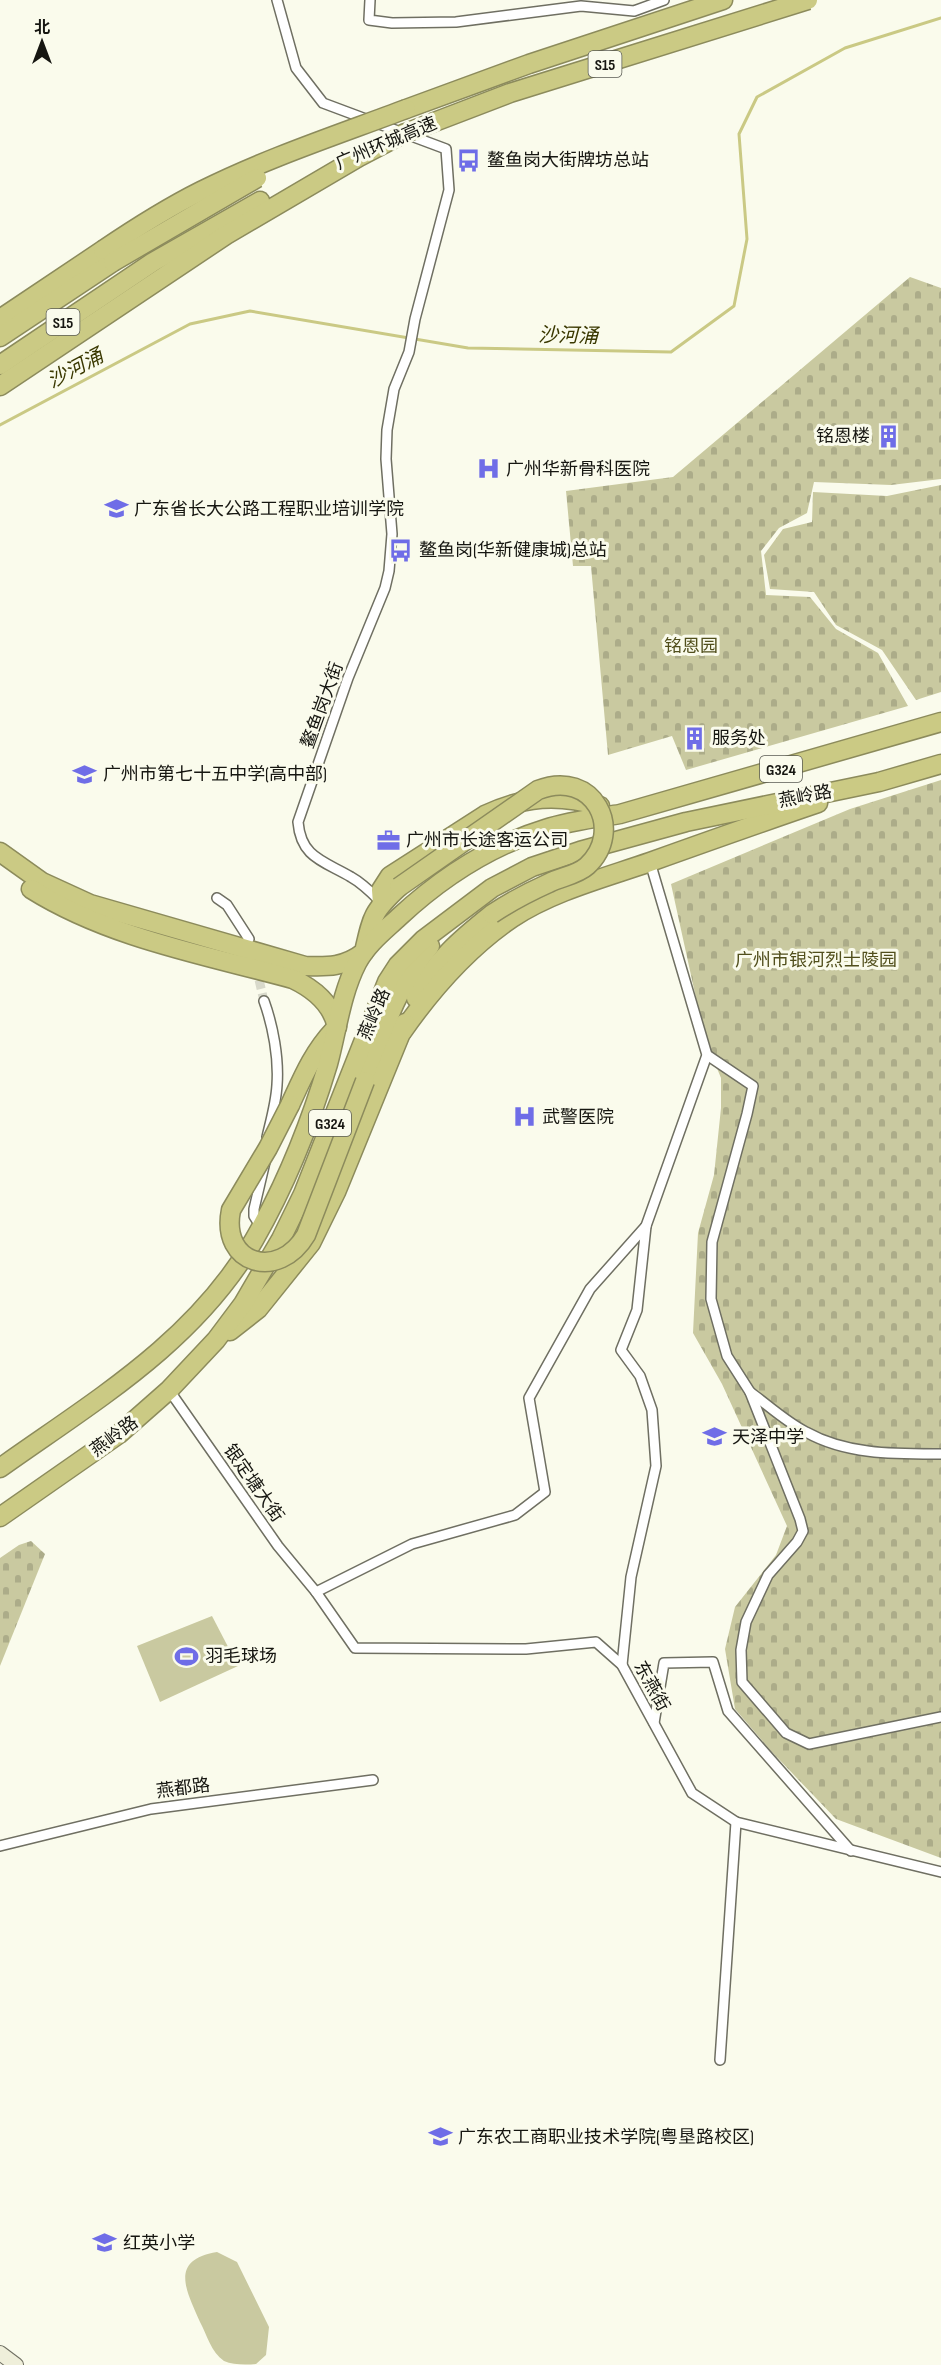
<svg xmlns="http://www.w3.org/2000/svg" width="941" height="2365" font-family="'Sofia Sans Condensed','Noto Sans SC',sans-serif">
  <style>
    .green { fill: #c9c9a0 }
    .cemetery { fill: url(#cemetery-stones) }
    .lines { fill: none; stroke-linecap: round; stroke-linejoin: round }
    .stream { stroke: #cac984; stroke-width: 3 }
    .street-tunnel { stroke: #d8d9cb; stroke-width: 9; stroke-dasharray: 9 4.5; stroke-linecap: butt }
    .street-casing { stroke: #6f6f62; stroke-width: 12 }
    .secondary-casing { stroke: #6f6f62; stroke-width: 16 }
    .highway-casing { stroke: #8c8b5c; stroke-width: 21 }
    .street { stroke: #fff; stroke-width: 9 }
    .secondary { stroke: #efefda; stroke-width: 14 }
    .highway { stroke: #cbca84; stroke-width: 18 }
    .highway-bridge-casing { stroke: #8c8b5c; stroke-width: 21; stroke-linecap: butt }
    .highway-bridge { stroke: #cbca84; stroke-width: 18 }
    .labels { text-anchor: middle; stroke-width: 6; stroke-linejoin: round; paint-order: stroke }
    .shield { fill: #fafbec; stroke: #5a5b53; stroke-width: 1.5 }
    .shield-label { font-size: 16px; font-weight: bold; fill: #161611 }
    .street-label { font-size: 18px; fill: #161611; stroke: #fafbec }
    .poi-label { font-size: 18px; fill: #161611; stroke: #fafbec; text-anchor: start }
    .park-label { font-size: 18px; fill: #514f1c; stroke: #fafbec }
    .water-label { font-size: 20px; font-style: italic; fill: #3a3800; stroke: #fafbec }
  </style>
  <defs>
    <pattern id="cemetery-stones" width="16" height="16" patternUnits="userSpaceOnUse" patternTransform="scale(1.5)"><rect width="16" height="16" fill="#c9c9a0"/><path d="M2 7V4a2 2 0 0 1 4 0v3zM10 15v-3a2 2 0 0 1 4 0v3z" fill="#acac89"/></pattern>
  </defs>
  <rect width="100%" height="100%" fill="#fafbec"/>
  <g class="green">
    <path d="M212,1616L238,1666L160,1702L137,1646Z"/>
    <path d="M217,2252L237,2262L269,2327L266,2355L256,2364C246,2365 233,2365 224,2361C211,2352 207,2335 200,2322C186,2290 169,2260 217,2252Z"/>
  </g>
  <g class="cemetery">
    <path d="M910,277L941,288V479L891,485L814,482L807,513L779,528L761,551L766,595L810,597L836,629L878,653L908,706L686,770L672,736L608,755L591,566H573L566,491L673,477Z"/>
    <path d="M941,485V692L916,700L882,650L836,625L814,592L770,589L764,555L783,529L812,522L813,492L887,496Z"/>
    <path d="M941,780V1858L836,1819L772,1752L735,1709L725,1649L735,1607L776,1555L787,1526L722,1384L693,1333L698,1233L714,1175L721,1108V1078L705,1039L671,884L850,809Z"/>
    <path d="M31,1541L45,1554L0,1666V1558L19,1545Z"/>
  </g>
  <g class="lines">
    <path class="stream" d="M0,425L190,324L250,311L468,348L671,352L734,306L747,239L739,134L757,97L845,48L941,18"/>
    <path class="street-tunnel" d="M256,967L264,1001"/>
    <defs>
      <g id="street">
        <path d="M277,0L296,68L323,103L446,149L449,190L415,319L409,352L394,389L387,430L386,459L392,534L389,571L385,588L348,678L298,822C301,858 324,861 351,877C362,883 371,892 380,901"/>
        <path d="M370,0L369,20L392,23L456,22L581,6L634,11L664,0"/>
        <path d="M217,898L227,905L249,939"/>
        <path d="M264,1001C273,1026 279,1058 277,1085C276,1103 271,1120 267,1137"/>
        <path d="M707,1055L753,1086L747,1114L712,1242L711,1299L727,1356L750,1392L800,1519L803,1531L797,1542L768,1575L746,1622L741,1650L742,1682L786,1733L809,1744L941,1717"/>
        <path d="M261,1227L254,1216V1209L265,1162"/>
        <path d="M169,1390L278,1546L316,1592L355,1648L526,1649L596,1642L622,1665L692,1793L736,1822L941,1872"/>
        <path d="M750,1392C768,1405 786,1422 806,1432C847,1455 895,1454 941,1454"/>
        <path d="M316,1592L412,1544L515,1515L545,1492L529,1398L590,1289L646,1226L707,1055L650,862"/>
        <path d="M622,1665L631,1577L656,1466L652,1410L640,1376L621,1350L637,1310L646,1226"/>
        <path d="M654,1723L664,1663L713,1662L728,1711L851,1851"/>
        <path d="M0,1846L151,1809L373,1780"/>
        <path d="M720,2060L736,1822"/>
      </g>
      <path id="secondary" d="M0,2353L16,2365"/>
      <g id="highway">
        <path d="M406,109L529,64L723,0"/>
        <path d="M0,319L103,250"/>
        <path d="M0,337L113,262"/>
        <path d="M0,365L153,262L260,201"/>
        <path d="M0,386L226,235L359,157L403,134"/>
        <path d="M0,852L42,882L90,904L305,966C328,967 345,967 364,952C372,917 372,912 399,887"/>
        <path d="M31,889C109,938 205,955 293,979C314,989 332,1004 337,1027"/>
        <path d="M382,903L381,890L390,876L485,815C525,796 558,794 600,806"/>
        <path d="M416,998C432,963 463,937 492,914"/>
        <path d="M402,1032C432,989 468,948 512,918C553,891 604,878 650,862C706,842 762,822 818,803"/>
        <path d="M365,1081C382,1034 397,985 430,946"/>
        <path d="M290,1105C302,1079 313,1052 334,1030"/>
        <path d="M230,1331L258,1309L311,1243L336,1192L405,1023"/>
        <path d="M0,1468C94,1401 194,1343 254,1240C285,1186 310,1124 328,1064C337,1031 341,994 357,963C367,944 384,931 399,917C441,878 490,846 545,829C569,821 595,818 620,814L941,722"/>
        <path d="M0,1517L119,1434L169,1390L216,1340L243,1304L281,1239L303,1194L387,982L398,965L423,940L492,888L532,867L580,851L686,822L879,782L941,764"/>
      </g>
    </defs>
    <use href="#street" class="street-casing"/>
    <use href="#secondary" class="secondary-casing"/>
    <use href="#highway" class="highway-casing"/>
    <use href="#street" class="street"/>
    <use href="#secondary" class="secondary"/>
    <use href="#highway" class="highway"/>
    <defs>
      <g id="highway-bridge">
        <path d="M403,134L510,93L808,0"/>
        <path d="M103,250C134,229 167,208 201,191C267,158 337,135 406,109"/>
        <path d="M113,262L257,178"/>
        <path d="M399,887L538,790C594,768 625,831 587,866C577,875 561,877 549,883C529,892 510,902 492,914"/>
        <path d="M290,1105L268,1148L231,1210C220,1265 279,1281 306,1235L365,1081"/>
      </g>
    </defs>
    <use href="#highway-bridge" class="highway-bridge-casing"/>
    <use href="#highway-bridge" class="highway-bridge"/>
  </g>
  <defs>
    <symbol id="bus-bare" viewBox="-9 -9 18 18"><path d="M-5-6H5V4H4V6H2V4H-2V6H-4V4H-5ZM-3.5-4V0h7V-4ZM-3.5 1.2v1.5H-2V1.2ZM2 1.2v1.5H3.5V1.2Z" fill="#6f6de7" stroke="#fafbec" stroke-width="2.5" paint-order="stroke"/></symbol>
    <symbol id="building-bare" viewBox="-9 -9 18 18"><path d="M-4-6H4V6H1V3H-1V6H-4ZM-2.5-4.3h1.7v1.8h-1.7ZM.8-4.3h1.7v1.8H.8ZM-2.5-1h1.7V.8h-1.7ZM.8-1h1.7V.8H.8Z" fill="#6f6de7" stroke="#fafbec" stroke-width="2.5" paint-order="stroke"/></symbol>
    <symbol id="hospital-bare" viewBox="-9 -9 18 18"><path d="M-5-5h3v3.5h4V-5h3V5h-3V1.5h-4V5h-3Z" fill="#6f6de7" stroke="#fafbec" stroke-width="2.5" paint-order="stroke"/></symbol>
    <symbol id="university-bare" viewBox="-9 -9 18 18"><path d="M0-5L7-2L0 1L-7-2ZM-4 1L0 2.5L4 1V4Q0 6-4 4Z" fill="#6f6de7" stroke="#fafbec" stroke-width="2.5" paint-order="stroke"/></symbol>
    <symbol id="office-bare" viewBox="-9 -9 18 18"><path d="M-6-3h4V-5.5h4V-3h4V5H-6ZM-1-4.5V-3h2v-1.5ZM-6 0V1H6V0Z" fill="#6f6de7" stroke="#fafbec" stroke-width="2.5" paint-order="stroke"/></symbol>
    <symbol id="school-bare" viewBox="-9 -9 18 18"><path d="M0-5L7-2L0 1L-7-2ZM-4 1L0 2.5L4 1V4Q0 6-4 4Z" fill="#6f6de7" stroke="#fafbec" stroke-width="2.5" paint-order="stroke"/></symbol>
    <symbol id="stadium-bare" viewBox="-9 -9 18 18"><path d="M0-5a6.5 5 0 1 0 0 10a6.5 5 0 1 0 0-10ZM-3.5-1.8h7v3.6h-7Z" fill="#6f6de7" stroke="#fafbec" stroke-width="2.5" paint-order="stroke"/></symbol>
  </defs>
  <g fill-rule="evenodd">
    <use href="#bus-bare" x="452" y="144" width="33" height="33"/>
    <use href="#building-bare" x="872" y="420" width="33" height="33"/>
    <use href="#hospital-bare" x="472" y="452" width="33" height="33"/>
    <use href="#university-bare" x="100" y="492" width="33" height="33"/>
    <use href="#bus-bare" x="384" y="534" width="33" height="33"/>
    <use href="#building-bare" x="678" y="722" width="33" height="33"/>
    <use href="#university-bare" x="68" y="758" width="33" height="33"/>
    <use href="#office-bare" x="372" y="824" width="33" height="33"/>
    <use href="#hospital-bare" x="508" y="1100" width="33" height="33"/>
    <use href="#school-bare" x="698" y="1420" width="33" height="33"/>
    <use href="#stadium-bare" x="170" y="1640" width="33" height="33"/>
    <use href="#university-bare" x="424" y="2120" width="33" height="33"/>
    <use href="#school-bare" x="88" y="2226" width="33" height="33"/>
  </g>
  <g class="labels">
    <g class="shield">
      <rect x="588.5" y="51" width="33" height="26" rx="4.5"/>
      <rect x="46.5" y="309" width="33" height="26" rx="4.5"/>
      <rect x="760" y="756" width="42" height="26" rx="4.5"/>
      <rect x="309" y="1110" width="42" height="26" rx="4.5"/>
    </g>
    <g class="shield-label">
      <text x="605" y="70">S15</text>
      <text x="63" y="328">S15</text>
      <text x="781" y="775">G324</text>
      <text x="330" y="1129">G324</text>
    </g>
    <g class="street-label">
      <text transform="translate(386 143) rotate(-23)" y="6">广州环城高速</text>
      <text transform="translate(322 705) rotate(-70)" y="6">鳌鱼岗大街</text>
      <text transform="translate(805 796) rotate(-11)" y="6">燕岭路</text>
      <text transform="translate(374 1014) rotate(-67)" y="6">燕岭路</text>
      <text transform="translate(114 1436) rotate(-37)" y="6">燕岭路</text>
      <text transform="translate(254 1483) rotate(55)" y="6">银定塘大街</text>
      <text transform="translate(652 1686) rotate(61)" y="6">东燕街</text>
      <text transform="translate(183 1788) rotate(-7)" y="6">燕都路</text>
    </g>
    <g class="poi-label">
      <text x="487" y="166">鳌鱼岗大街牌坊总站</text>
      <text x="870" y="442" text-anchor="end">铭恩楼</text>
      <text x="506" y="475">广州华新骨科医院</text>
      <text x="134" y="515">广东省长大公路工程职业培训学院</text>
      <text x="419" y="556">鳌鱼岗(华新健康城)总站</text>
      <text x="712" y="744">服务处</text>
      <text x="103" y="780">广州市第七十五中学(高中部)</text>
      <text x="406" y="846">广州市长途客运公司</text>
      <text x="542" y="1123">武警医院</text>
      <text x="732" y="1443">天泽中学</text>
      <text x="205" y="1662">羽毛球场</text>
      <text x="458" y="2143">广东农工商职业技术学院(粤垦路校区)</text>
      <text x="123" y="2249">红英小学</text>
    </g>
    <g class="park-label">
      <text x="691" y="652">铭恩园</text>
      <text x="816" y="966">广州市银河烈士陵园</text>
    </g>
    <g class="water-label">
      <text transform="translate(568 335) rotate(1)" y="7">沙河涌</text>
      <text transform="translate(75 368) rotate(-28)" y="7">沙河涌</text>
    </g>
  </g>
  <g transform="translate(42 42)" stroke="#fafbec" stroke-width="4.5" paint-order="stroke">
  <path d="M0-4.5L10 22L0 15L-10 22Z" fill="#161611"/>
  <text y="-9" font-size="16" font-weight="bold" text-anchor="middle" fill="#161611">北</text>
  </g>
</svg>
